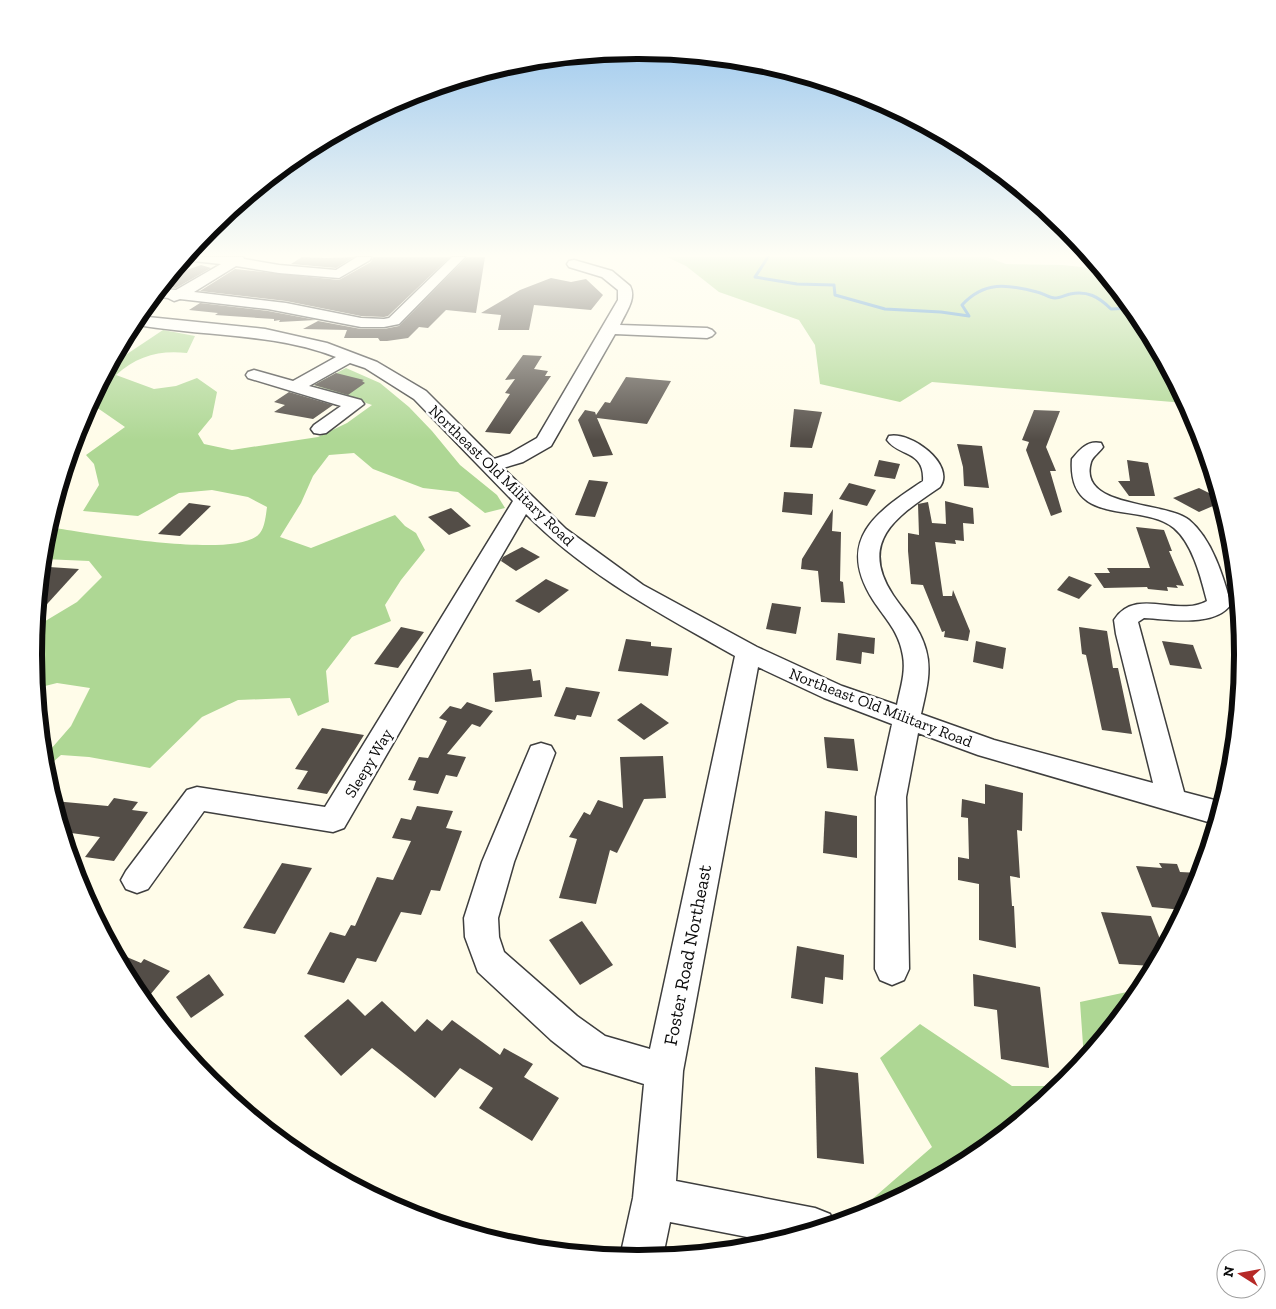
<svg xmlns="http://www.w3.org/2000/svg" width="1276" height="1309" font-family="'Zilla Slab',serif">
  <style>
    .forest { fill: #aed794 }
    .lines { fill: none; stroke-linecap: round; stroke-linejoin: round }
    .stream { stroke: #3886c9; stroke-width: 3 }
    .building { fill: #534d47 }
    .minor-casing { stroke: #3e3e3e; stroke-width: 3 }
    .minor { fill: #fff; fill-rule: evenodd }
    .labels { text-anchor: middle; stroke-width: 5; stroke-linejoin: round; paint-order: stroke }
    .street-label { font-size: 16px; fill: #0b0b0b; stroke: #fff }
    .near-street-label { font-size: 19px; fill: #0b0b0b; stroke: #fff }
    .rim { fill: none; stroke: #0b0b0b; stroke-width: 6 }
  </style>
  <rect width="100%" height="100%" fill="#fffce9"/>
  <g class="forest">
    <path d="M667,257H987L1006,264L1063,265L1100,269L1141,319L1185,403L932,382L900,402L820,384L815,345L799,320L719,292L686,266Z"/>
    <path d="M163,330L195,336L187,353C159,350 137,356 116,375L154,389L176,386L197,378L217,392L212,417L198,434L204,444L232,450L318,437L347,423L372,405L314,385L346,368L380,383L409,407L432,431L460,465L497,495L505,508L485,513L458,492L423,488L373,469L354,453L329,455L313,476L301,503L280,537L311,548L395,515L405,526L416,533L425,550L401,580L385,605L391,621L352,637L326,671L329,702L298,716L290,698L238,700L202,717L150,768L89,757L61,755L45,769L44,757L71,726L90,688L57,683L37,688L34,654L37,626L77,602L102,577L89,561L43,559L48,527C84,532 239,561 260,533C265,527 266,514 267,507L248,497L212,490L179,493L138,516L83,511L99,485L94,464L86,455L125,427L99,409L88,408L115,358H121Z"/>
    <path d="M1141,989L1140,990L1084,1059L1080,1002Z"/>
    <path d="M920,1024L1012,1086H1060L973,1157L874,1210L862,1208L932,1147L880,1058Z"/>
  </g>
  <g class="lines">
    <path class="stream" d="M768,257L755,277L797,284L834,285L835,295L885,309L941,312L969,316L962,305C984,281 1007,284 1037,292C1043,293 1049,298 1055,298C1060,298 1065,295 1070,294C1087,290 1099,297 1111,309L1132,308"/>
  </g>
  <g class="building">
    <path d="M302,257L326,258L354,257L336,268L291,264Z"/>
    <path d="M373,257H450L388,316L384,317L361,316L286,301L200,291L235,269L339,280L371,262Z"/>
    <path d="M467,257H485L476,313L446,310L428,328L419,327L408,338L387,341H380L378,338H344L347,330L303,329L318,321L361,329H384L399,326Z"/>
    <path d="M201,265L211,268L176,288L163,286L172,275Z"/>
    <path d="M551,278L571,282L586,279L603,295L591,310L534,305L529,330H498L501,315L481,313L520,290Z"/>
    <path d="M200,303L268,311L316,320L279,322L280,320L274,321V319L215,315L218,313L189,310Z"/>
    <path d="M523,355L542,356L534,369L548,371L545,376H551L510,434L485,432L510,394L505,393L515,379L505,380Z"/>
    <path d="M336,373L364,380L362,381L365,383L348,395L314,385Z"/>
    <path d="M626,377L671,381L647,424L597,418L613,455L593,457L578,420L585,410L595,412L596,415L605,402L610,403Z"/>
    <path d="M289,392L333,405L313,419L274,412L285,405L274,402Z"/>
    <path d="M794,409L822,412L812,448L790,447Z"/>
    <path d="M1034,410L1060,411L1046,447L1056,471H1050L1062,512L1051,516L1026,450L1029,442L1022,440Z"/>
    <path d="M957,444L982,446L989,488L964,486L963,467Z"/>
    <path d="M879,460L900,464L895,479L874,476Z"/>
    <path d="M1127,460L1148,463L1155,496H1129L1118,481H1130Z"/>
    <path d="M589,480L608,482L595,517L575,515Z"/>
    <path d="M849,483L876,490L867,506L839,499Z"/>
    <path d="M1199,488L1219,498L1220,503L1199,512L1173,498Z"/>
    <path d="M784,492L813,494L812,515L782,512Z"/>
    <path d="M945,501L973,508L974,524L963,523L964,541L955,540L956,544L935,542L943,596H952L953,590L970,631L968,641L944,637L945,631L942,632L923,585L911,584L908,551V533L919,535L918,504L928,502L932,523L946,524Z"/>
    <path d="M189,503L211,506L180,536L158,534Z"/>
    <path d="M451,508L471,526L449,535L428,517Z"/>
    <path d="M833,509L832,531L841,532L840,581L843,582L845,603L821,602L818,571L801,569L802,559Z"/>
    <path d="M1136,527L1164,530L1172,551H1169L1184,586L1176,585L1178,588L1167,587L1168,591L1148,589L1147,587L1104,588L1094,573H1110L1107,568H1150Z"/>
    <path d="M522,547L540,557L516,571L501,561L503,557Z"/>
    <path d="M49,567L79,569L38,614L42,575Z"/>
    <path d="M1069,576L1092,585L1079,599L1057,590Z"/>
    <path d="M546,579L569,590L539,613L515,601Z"/>
    <path d="M772,603L801,607L796,634L766,629Z"/>
    <path d="M401,627L424,632L398,668L374,664Z"/>
    <path d="M1079,627L1107,631L1113,668H1118L1132,734L1102,730L1086,655L1082,654Z"/>
    <path d="M838,633L875,638L874,654L862,652L861,664L836,660Z"/>
    <path d="M626,639L651,642V646L672,648L668,676L618,671Z"/>
    <path d="M976,641L1006,648L1003,669L973,662Z"/>
    <path d="M1162,641L1193,645L1202,669L1170,665Z"/>
    <path d="M531,669L533,681L540,680L542,697L495,702L493,673Z"/>
    <path d="M566,687L600,692L591,717L577,715L575,720L554,716Z"/>
    <path d="M467,702L493,711L480,727L472,724L447,754L466,757L457,777L446,775L438,794L413,790L416,781L408,780L419,757L428,758L447,721L439,718L450,706L461,709Z"/>
    <path d="M641,703L669,723L644,740L617,720Z"/>
    <path d="M322,728L364,735L327,794L297,789L308,771L295,769Z"/>
    <path d="M824,737L854,739L858,771L827,768Z"/>
    <path d="M663,756L666,798L644,799L617,853L610,850L596,904L559,898L577,839L569,837L584,812L590,815L598,800L623,808L620,757Z"/>
    <path d="M985,784L1023,793L1022,831L1017,830L1020,878L1010,876L1012,906H1014L1016,948L979,940V884L958,880V857L969,859L968,818L961,817L962,799L985,804Z"/>
    <path d="M114,798L138,802L132,810L148,812L114,861L85,857L100,837L64,832L54,801L108,806Z"/>
    <path d="M417,806L453,811L446,828L462,831L440,891L431,890L421,915L401,912L376,962L357,958L344,983L307,974L330,932L345,936L351,925L355,926L377,877L393,880L411,841L392,838L401,818L411,820Z"/>
    <path d="M825,811L857,816V858L823,853Z"/>
    <path d="M282,863L312,868L275,934L243,928Z"/>
    <path d="M1159,863L1177,864L1180,872L1200,873L1196,886L1183,910L1152,907L1136,866L1162,868Z"/>
    <path d="M1101,912L1151,916L1163,947L1153,966L1119,964Z"/>
    <path d="M582,921L613,965L580,985L549,940Z"/>
    <path d="M797,946L844,955L843,980L825,977L823,1004L791,998Z"/>
    <path d="M115,952L141,963L144,959L170,971L145,1001L135,990Z"/>
    <path d="M209,974L224,995L191,1018L176,997Z"/>
    <path d="M973,974L1040,987L1049,1068L1001,1059L997,1010L974,1006Z"/>
    <path d="M348,999L365,1016L382,1001L415,1032L427,1019L442,1031L452,1020L500,1055L504,1048L533,1064L524,1077L559,1098L532,1141L479,1108L493,1088L460,1068L435,1098L372,1048L341,1076L304,1036Z"/>
    <path d="M815,1067L858,1073L864,1164L817,1158Z"/>
  </g>
  <g class="lines">
    <defs>
      <g id="minor">
        <path d="M187,257H243L244,259L279,265L336,270L357,257H371L370,260L339,278L279,273L236,266L194,292L286,303L361,318L384,319L389,318L452,257H465L399,324L384,327H361L268,309L180,299L174,301L168,298L154,296L160,289L176,290L221,264L184,260Z"/>
        <path d="M574,260L612,271L630,286C637,299 625,313 620,325L707,328L712,330L715,333L712,336L707,338L615,334L551,446L523,462L503,468L566,529L643,585L757,647L842,686L897,705C900,689 906,673 903,656C899,631 886,620 873,600C835,540 876,512 923,481C925,450 899,457 887,440L889,436C910,431 956,464 940,487C899,515 857,540 893,595C905,613 920,627 926,650C932,671 926,692 921,714L994,740L1153,783L1116,634L1114,620C1136,586 1177,618 1207,601C1201,578 1193,544 1174,528C1141,501 1067,529 1072,459C1080,449 1088,440 1101,443L1103,447C1100,452 1093,456 1091,462C1077,509 1166,501 1189,520C1212,539 1223,576 1231,604C1215,628 1168,619 1144,618L1138,622L1184,792L1222,802L1215,824L978,755L918,733L906,797L909,969L904,980L892,985L880,980L875,969L876,797L892,724L824,698L758,667L683,1071L676,1181L815,1208L830,1214L834,1223L773,1242L670,1222L663,1256L638,1259L620,1257L633,1198L644,1084L583,1065L551,1040L478,972L465,937L464,918L482,862L531,746L541,743L551,746L555,753L514,862L498,918L499,937L504,952L577,1016L605,1036L650,1049L735,656C661,614 586,575 526,514L344,828L333,832L204,811L148,889L137,893L126,889L121,880L126,871L187,790L197,787L325,807L513,501L414,399L365,368L350,363L309,386L361,400L364,404L326,433L320,434L314,433L311,429L314,425L341,406L248,378L246,375L248,372L254,370L293,381L336,357C271,332 201,337 133,324L138,316L265,329L327,343L377,362L426,391L494,459L509,454L537,438L618,300V290L602,277L569,267L567,264L569,261Z"/>
      </g>
    </defs>
    <use href="#minor" class="minor-casing"/>
    <use href="#minor" class="minor"/>
  </g>
  <linearGradient id="sky" x2="0" y2="1"><stop stop-color="#91c2ed"/><stop offset="0.58" stop-color="#fffef5"/><stop offset="1" stop-color="#fffef5" stop-opacity="0"/></linearGradient>
  <rect width="1276" height="440" fill="url(#sky)"/>
  <g class="labels">
    <g class="street-label">
      <text transform="translate(502 475) rotate(44)" y="6">Northeast Old Military Road</text>
      <text transform="translate(881 707) rotate(21)" y="6">Northeast Old Military Road</text>
      <text transform="translate(368 763) rotate(-59)" y="6">Sleepy Way</text>
    </g>
    <g class="near-street-label">
      <text transform="translate(687 955) rotate(-79)" y="7">Foster Road Northeast</text>
    </g>
  </g>
  <path d="M0 0H1276V1309H0ZM637 59H639A595 595 0 0 1 1234 654V655A595 595 0 0 1 639 1250H637A595 595 0 0 1 42 655V654A595 595 0 0 1 637 59Z" fill="#fff" fill-rule="evenodd"/>
  <path class="rim" d="M637 59H639A595 595 0 0 1 1234 654V655A595 595 0 0 1 639 1250H637A595 595 0 0 1 42 655V654A595 595 0 0 1 637 59Z"/>
  <g transform="translate(1241 1274) rotate(281)"><circle r="24" fill="#ffffff" stroke="#9d9d9d"/>
  <path d="M0-4L9 19L0 12L-9 19Z" fill="#b62927"/>
  <text y="-8" font-size="14" font-weight="bold" text-anchor="middle" fill="#0b0b0b">N</text>
  </g>
</svg>
